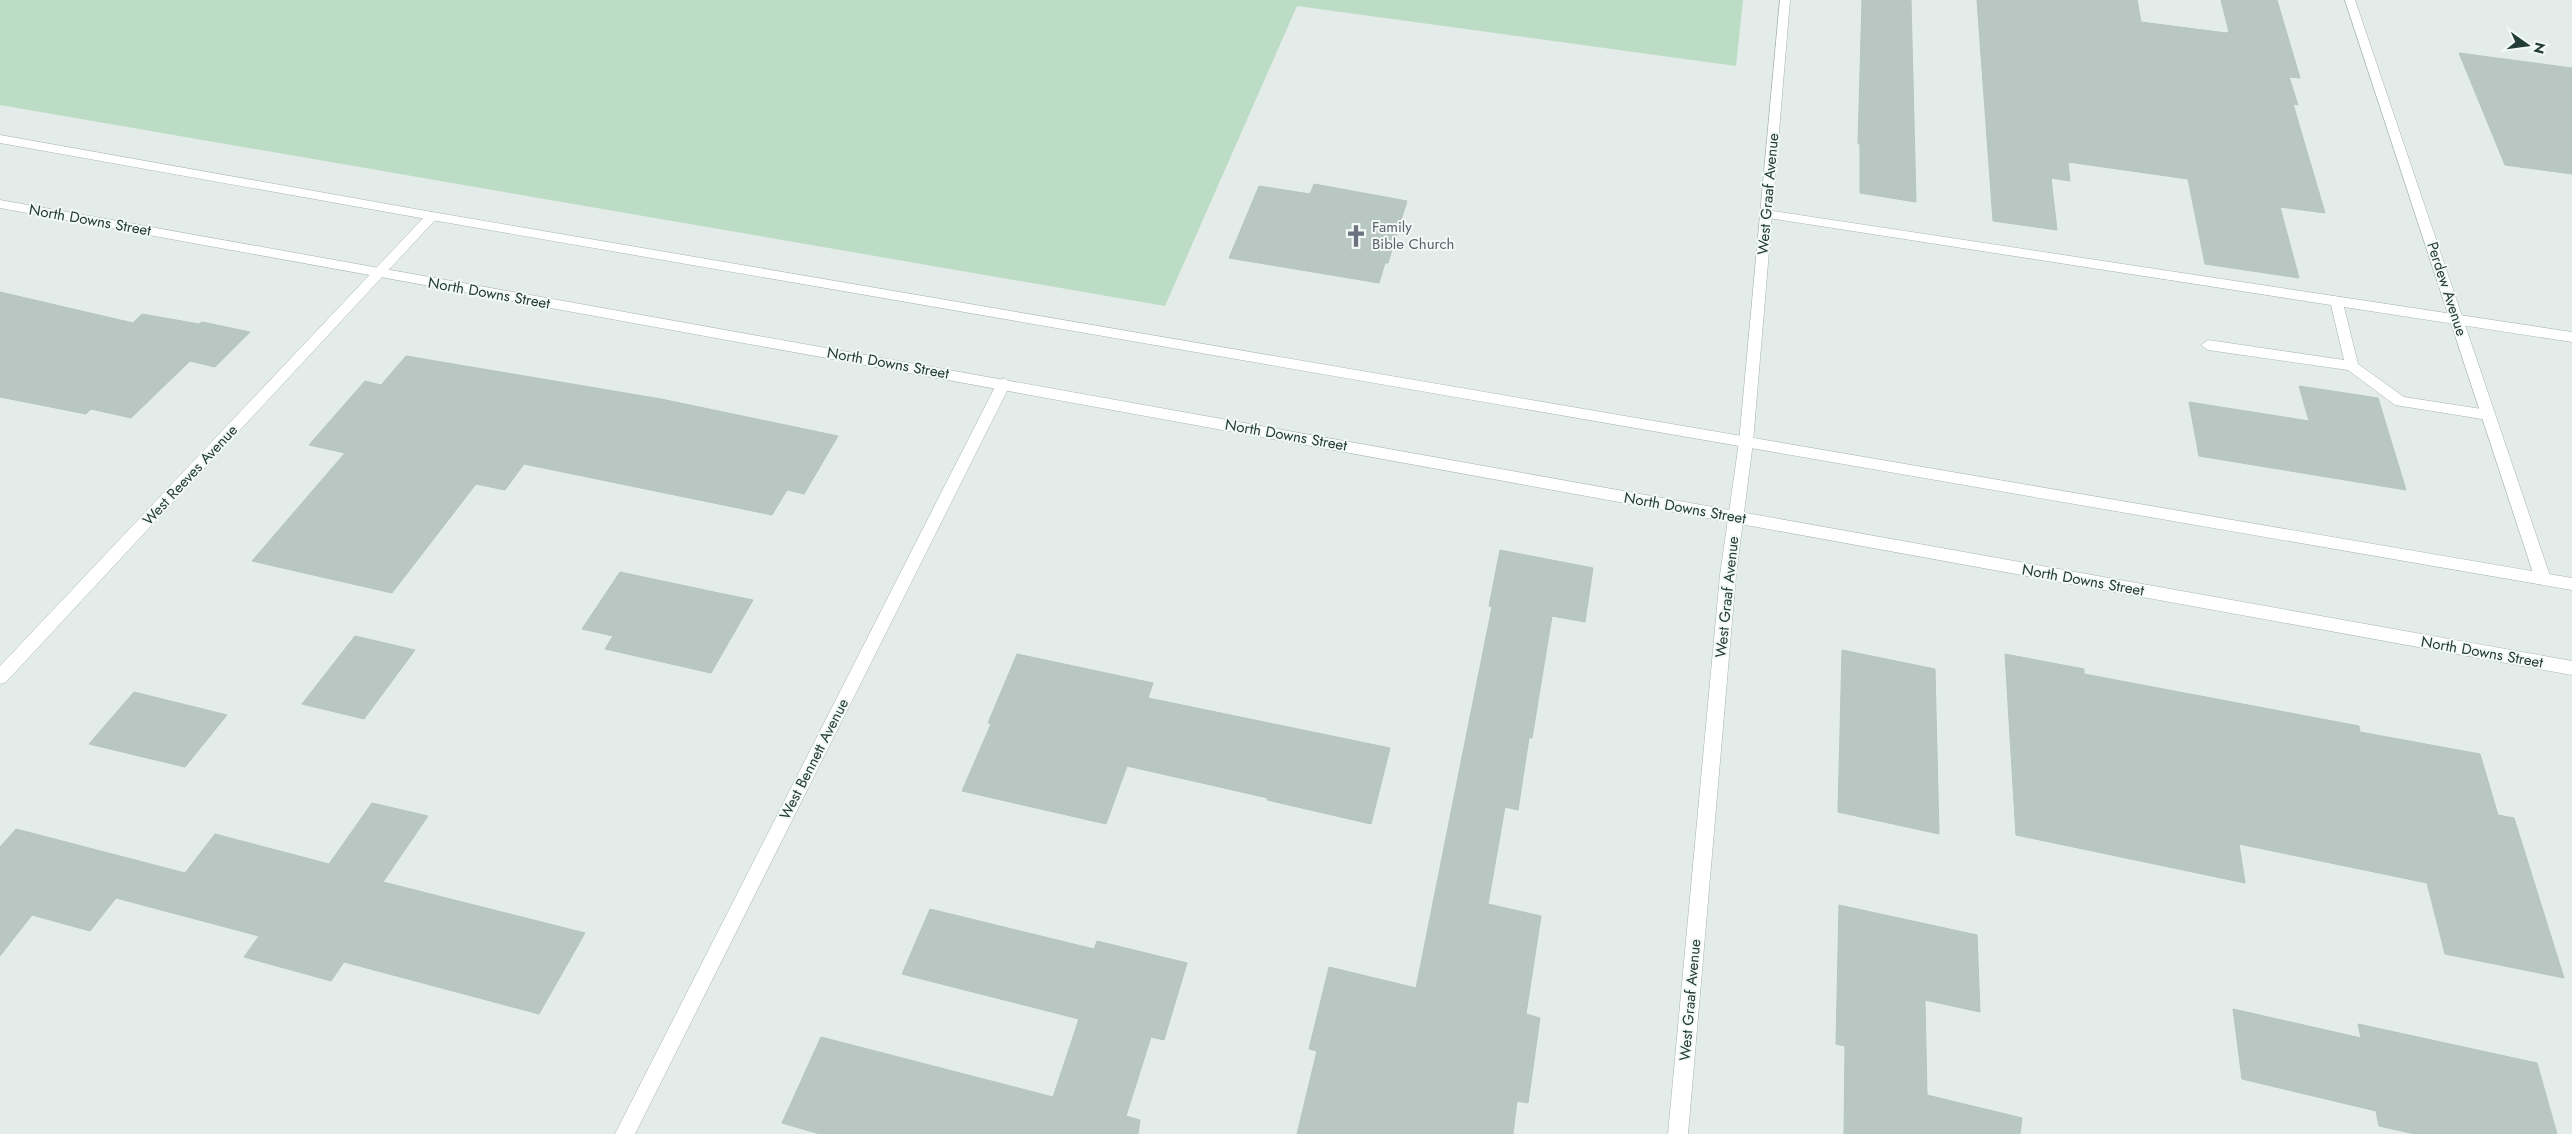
<svg xmlns="http://www.w3.org/2000/svg" width="2572" height="1134" font-family="Jost,sans-serif">
  <style>
    .green { fill: #bddcc6 }
    .building { fill: #b8c7c1; stroke: #b5c5bf }
    .lines { fill: none; stroke-linecap: round; stroke-linejoin: round }
    .service-casing { stroke: #a6b4af; stroke-width: 1 }
    .minor-casing { stroke: #a6b4af; stroke-width: 1 }
    .tertiary-casing { stroke: #a6b4af; stroke-width: 1 }
    .service { fill: #fff; fill-rule: evenodd }
    .minor { fill: #fff; fill-rule: evenodd }
    .tertiary { fill: #fff; fill-rule: evenodd }
    .labels { text-anchor: middle; stroke-width: 4; stroke-linejoin: round; paint-order: stroke }
    .street-label { font-size: 15px; fill: #233c36; stroke: #f3f9f6 }
    .worship-label { font-size: 15px; fill: #5b616d; stroke: #f3f9f6; text-anchor: start }
  </style>
  <rect width="100%" height="100%" fill="#e3ece8"/>
  <path class="green" d="M0,0H1743L1736,66L1297,6L1165,306L0,105Z"/>
  <g class="building">
    <path d="M1862,0H1911L1916,202L1860,193V144H1858Z"/>
    <path d="M1977,0H2137L2141,22L2226,33L2229,32L2221,0H2277L2300,78L2289,77L2298,105L2293,104L2325,213L2280,207L2299,278L2205,264L2188,179L2068,162L2070,181L2051,178L2057,230L1993,221Z"/>
    <path d="M2459,53L2572,68V174L2505,165Z"/>
    <path d="M1314,184L1407,201L1388,263H1385L1379,283L1229,258L1259,186L1310,194Z"/>
    <path d="M0,292L133,323L142,314L199,324L202,322L250,332L215,367L190,361L131,418L91,409L86,414L0,397Z"/>
    <path d="M406,356L661,399L838,436L804,494L787,490L772,515L524,464L505,490L476,484L392,593L252,561L345,453L309,445L365,381L381,385Z"/>
    <path d="M2299,386L2378,398L2406,490L2199,456L2189,402L2309,421Z"/>
    <path d="M1500,550L1593,568L1585,622L1552,616L1532,738H1529L1518,810L1505,807L1488,904L1541,916L1526,1014L1540,1018L1528,1103L1517,1101L1513,1134H1297L1317,1051L1309,1049L1329,967L1416,988L1492,607L1489,606Z"/>
    <path d="M620,572L714,592L753,600L711,673L605,649L613,636L582,629Z"/>
    <path d="M355,636L415,650L364,719L302,704Z"/>
    <path d="M1842,650L1935,669L1939,834L1838,812Z"/>
    <path d="M1017,654L1153,683L1148,698L1390,748L1371,824L1267,800L1268,798L1127,766L1106,824L962,791L991,724L988,723Z"/>
    <path d="M2005,654L2084,669V674L2359,726L2360,732L2480,754L2498,815L2514,818L2564,978L2445,954L2427,883L2239,844L2245,883L2016,835Z"/>
    <path d="M134,692L227,715L185,767L89,744Z"/>
    <path d="M372,803L428,816L383,882L585,933L539,1014L344,962L331,981L244,957L259,936L116,898L90,931L32,915L0,956V847L16,829L185,873L215,834L329,864Z"/>
    <path d="M1839,905L1977,935L1980,1012L1925,1000L1927,1095L2022,1118L2020,1134H1844L1845,1046L1836,1044Z"/>
    <path d="M930,909L1094,949L1097,941L1187,963L1164,1040L1151,1037L1126,1116L1140,1120L1138,1134H820L782,1123L821,1037L1053,1097L1079,1019L902,974Z"/>
    <path d="M2233,1009L2361,1038L2358,1024L2537,1063L2557,1134H2415L2379,1126L2376,1111L2242,1079Z"/>
  </g>
  <g class="lines">
    <defs>
      <path id="service" d="M1766,210L2572,332V342L2344,307L2358,364L2404,397L2488,410L2495,415L2488,420L2395,405L2348,370L2208,350L2201,345L2208,340L2344,360L2331,305L1762,217V211Z"/>
      <g id="minor">
        <path d="M1780,0H1790L1753,442L1736,575L1688,1134H1668L1720,575L1739,442Z"/>
        <path d="M2345,0H2355L2551,579L2548,583H2538L2535,579Z"/>
        <path d="M432,212L438,216L436,219L6,682L0,684V666L428,213Z"/>
        <path d="M1004,378L1011,383L635,1134H615L997,383Z"/>
      </g>
      <g id="tertiary">
        <path d="M0,135L432,212L2572,578V590L432,220L0,143Z"/>
        <path d="M0,200L2572,661V675L0,208Z"/>
      </g>
    </defs>
    <use href="#service" class="service-casing"/>
    <use href="#minor" class="minor-casing"/>
    <use href="#tertiary" class="tertiary-casing"/>
    <use href="#service" class="service"/>
    <use href="#minor" class="minor"/>
    <use href="#tertiary" class="tertiary"/>
  </g>
  <defs>
    <symbol id="church-bare" viewBox="-9 -9 18 18"><path d="M-1.2-6h2.4v3.5h3.3v2.4h-3.3V6h-2.4V-.1h-3.3v-2.4h3.3Z" fill="#6b7280" stroke="#f3f9f6" stroke-width="2.5" paint-order="stroke"/></symbol>
  </defs>
  <g fill-rule="evenodd">
    <use href="#church-bare" x="1340" y="220" width="32" height="32"/>
  </g>
  <g class="labels">
    <g class="street-label">
      <text transform="translate(1768 194) rotate(-85)" y="5">West Graaf Avenue</text>
      <text transform="translate(90 220) rotate(10)" y="5">North Downs Street</text>
      <text transform="translate(2447 289) rotate(72)" y="5">Perdew Avenue</text>
      <text transform="translate(489 293) rotate(10)" y="5">North Downs Street</text>
      <text transform="translate(888 363) rotate(10)" y="5">North Downs Street</text>
      <text transform="translate(1286 435) rotate(10)" y="5">North Downs Street</text>
      <text transform="translate(190 475) rotate(-47)" y="5">West Reeves Avenue</text>
      <text transform="translate(1685 508) rotate(10)" y="5">North Downs Street</text>
      <text transform="translate(2083 580) rotate(10)" y="5">North Downs Street</text>
      <text transform="translate(1727 597) rotate(-84)" y="5">West Graaf Avenue</text>
      <text transform="translate(2482 652) rotate(10)" y="5">North Downs Street</text>
      <text transform="translate(814 759) rotate(-63)" y="5">West Bennett Avenue</text>
      <text transform="translate(1690 1000) rotate(-85)" y="5">West Graaf Avenue</text>
    </g>
    <g class="worship-label">
      <text x="1372" y="232">Family<tspan x="1372" dy="17">Bible Church</tspan></text>
    </g>
  </g>
  <g transform="translate(2527 45) rotate(104)" stroke="#f3f9f6" stroke-width="4" paint-order="stroke">
  <path d="M0-4L9 19L0 12L-9 19Z" fill="#233c36"/>
  <text y="-8" font-size="14" font-weight="bold" text-anchor="middle" fill="#233c36">N</text>
  </g>
</svg>
